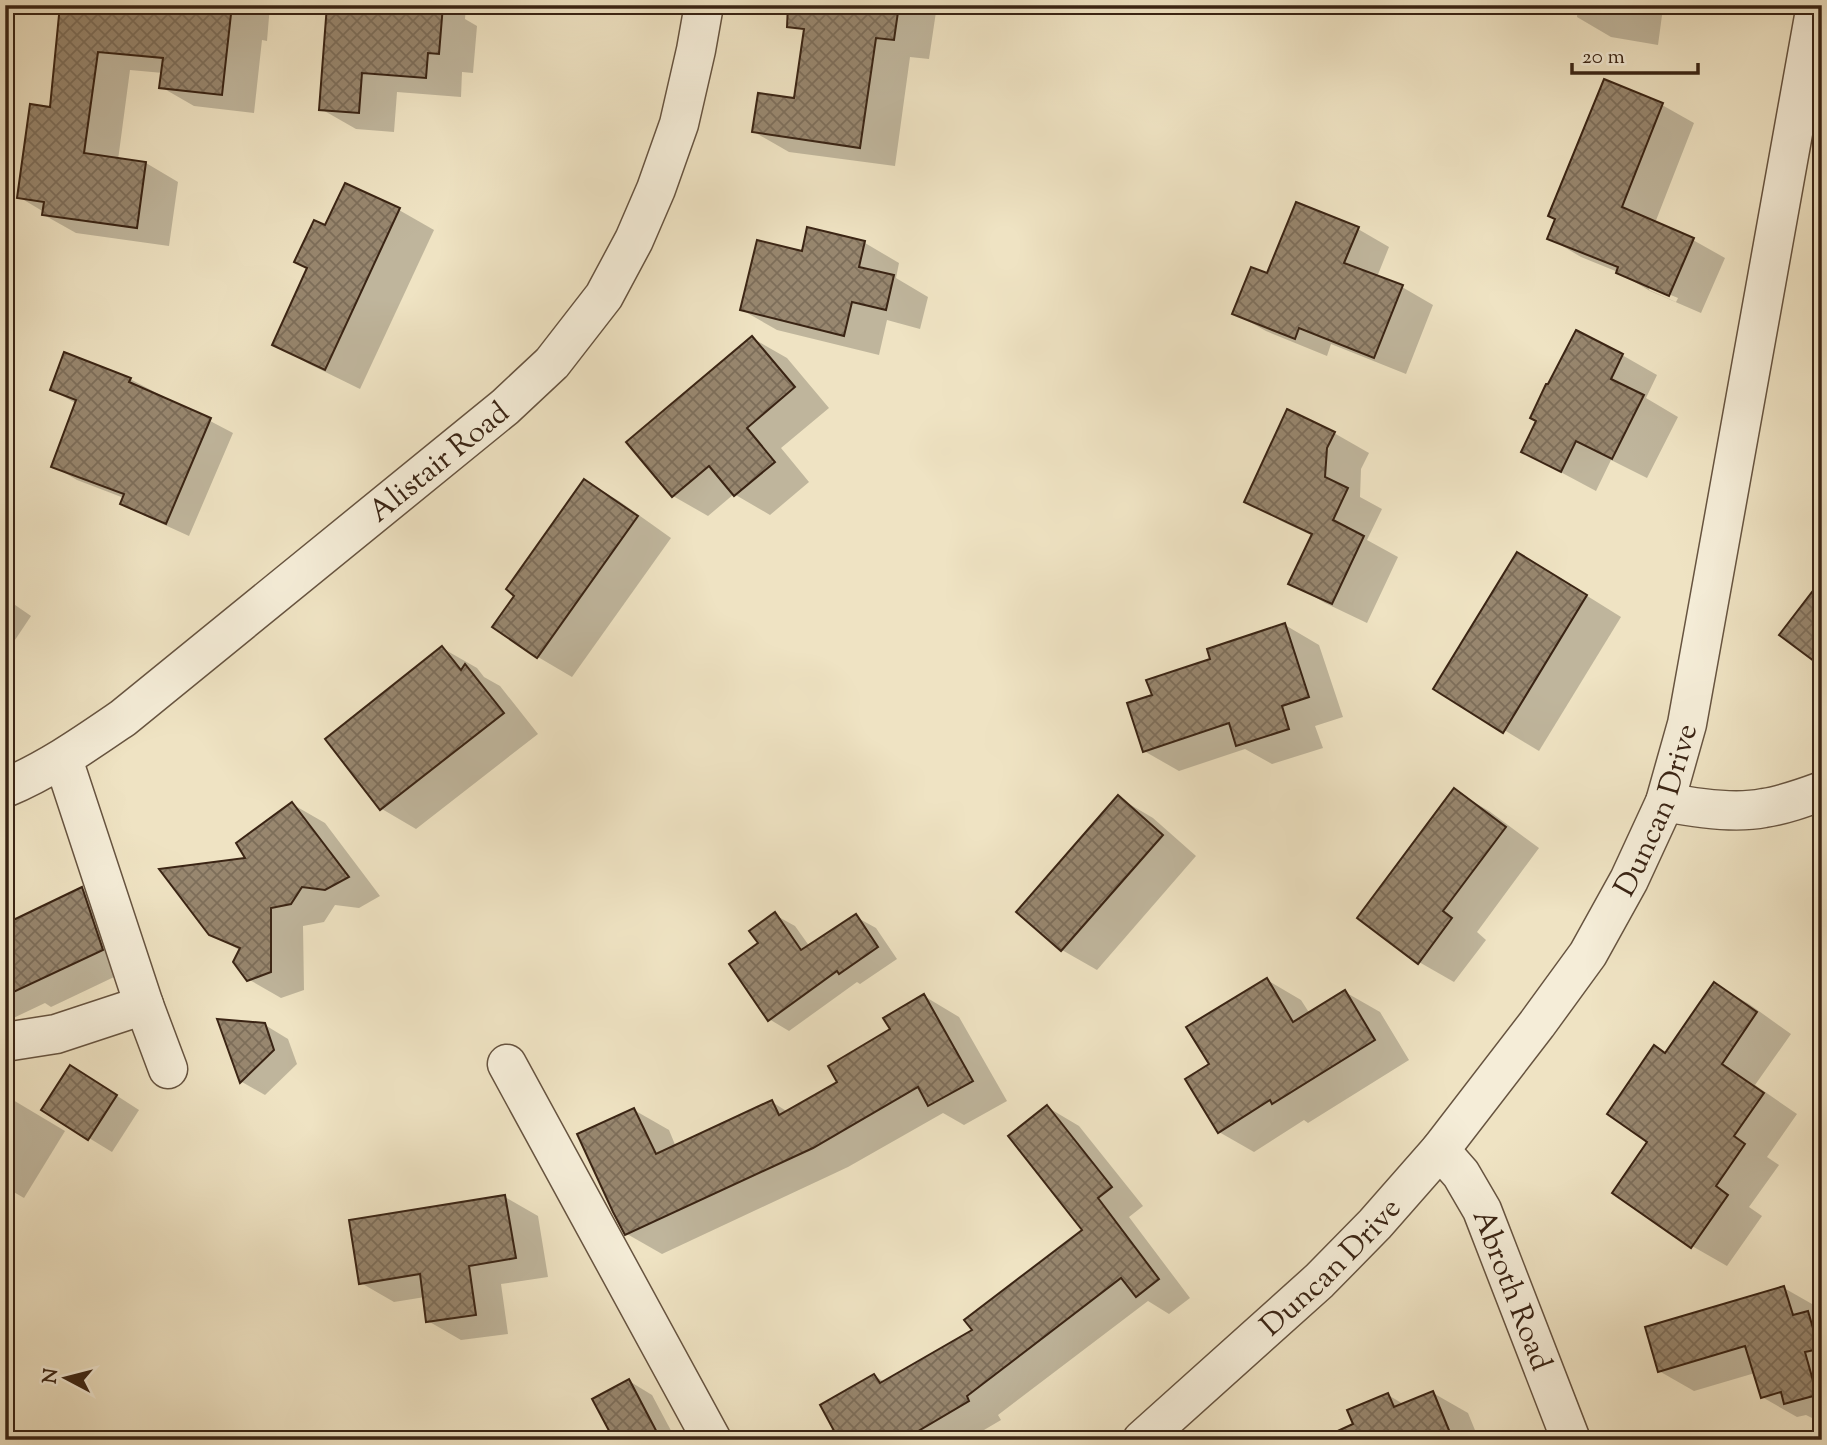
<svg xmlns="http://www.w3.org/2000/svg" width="1827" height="1445" font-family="'Sorts Mill Goudy',serif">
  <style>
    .shadow { fill: #0003; fill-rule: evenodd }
    .building { fill: url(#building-cross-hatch); stroke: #3a2414; stroke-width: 2 }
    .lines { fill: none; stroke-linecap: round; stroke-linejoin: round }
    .minor-casing { stroke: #675440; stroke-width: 41 }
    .minor { stroke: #f5edd8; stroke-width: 38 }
    .labels { text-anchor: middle; stroke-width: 6; stroke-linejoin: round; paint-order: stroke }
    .street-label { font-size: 30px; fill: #3a2414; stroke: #f5edd8 }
  </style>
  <defs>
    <pattern id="building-cross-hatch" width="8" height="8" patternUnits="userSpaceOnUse" patternTransform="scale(1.75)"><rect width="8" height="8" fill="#98876f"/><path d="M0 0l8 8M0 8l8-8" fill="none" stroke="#7d6e5a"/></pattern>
  </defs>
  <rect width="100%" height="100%" fill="#efe3c3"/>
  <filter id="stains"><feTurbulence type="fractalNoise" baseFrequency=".00286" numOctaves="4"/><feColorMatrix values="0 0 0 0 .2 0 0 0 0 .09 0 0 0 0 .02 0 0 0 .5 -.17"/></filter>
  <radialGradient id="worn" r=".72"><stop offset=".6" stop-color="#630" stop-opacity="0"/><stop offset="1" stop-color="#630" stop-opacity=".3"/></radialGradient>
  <g class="shadow">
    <path d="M61,5H270L267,41L262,40L254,113L194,106L161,87L163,73L130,70L118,160L146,163L178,182L169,246L76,233L44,215V212L19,197L51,109Z"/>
    <path d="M328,5H466L465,19L477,26L473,73L462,72L461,97L397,92L394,132L356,129L321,109Z"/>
    <path d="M810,5H937L929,59L910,57L895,166L789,152L754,132L796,100Z"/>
    <path d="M1578,5H1676L1675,10L1663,8L1658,45L1611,37L1577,17Z"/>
    <path d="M1605,81L1662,105L1694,123L1655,223L1693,240L1725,258L1701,313L1650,291L1618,272L1581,257L1549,238ZM1649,286L1678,298L1676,302L1649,290Z"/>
    <path d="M346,185L399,210L434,230L360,389L309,364L274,344Z"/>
    <path d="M1358,229L1389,247L1377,277L1402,287L1433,305L1406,374L1331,344L1327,356L1266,331L1234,313L1268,275Z"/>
    <path d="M809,230L865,243L899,263L896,278L928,297L920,329L887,320L879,355L777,330L742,310L803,253Z"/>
    <path d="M1576,333L1622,355L1657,375L1646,398L1678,417L1647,478L1611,460L1596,491L1523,452Z"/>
    <path d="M752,338L787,358L829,408L781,448L809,482L770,515L734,494L708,516L673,496L629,442Z"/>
    <path d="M130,379L233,433L189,536L145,516L122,503L124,498L77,480L53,466L77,404L52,390Z"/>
    <path d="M1334,433L1369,453L1361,469L1360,497L1382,509L1367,540L1398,557L1367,623L1325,603L1291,583L1313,536L1281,521L1246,501Z"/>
    <path d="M585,481L619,501L671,538L572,677L538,657L517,595Z"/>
    <path d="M1552,574L1621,617L1539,751L1435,688Z"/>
    <path d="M5,598L31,616L5,655Z"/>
    <path d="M1285,625L1319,645L1343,717L1315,726L1323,748L1272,764L1245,749L1179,771L1144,751L1154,696L1212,660Z"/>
    <path d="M442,648L477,668L484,677L500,686L538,734L416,829L382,809L328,739Z"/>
    <path d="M1455,791L1489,811L1539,848L1477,932L1486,940L1454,982L1419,962L1360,917Z"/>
    <path d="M1119,798L1153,818L1196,856L1097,970L1062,950L1019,911Z"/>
    <path d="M292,804L325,823L380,896L359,908L335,905L324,922L303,926L304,990L281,998L248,979L241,951L210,933L248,859Z"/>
    <path d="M82,889L113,907L133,968L51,1007L45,1003L5,1022V926Z"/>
    <path d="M775,915L795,926L810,947L856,917L876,928L897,959L860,984L857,982L789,1031L769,1019L760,944Z"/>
    <path d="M1267,980L1301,1000L1310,1014L1345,992L1380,1012L1409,1060L1308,1123L1304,1120L1254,1152L1219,1132L1211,1065Z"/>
    <path d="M1715,984L1749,1004L1791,1034L1755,1085L1797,1114L1767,1157L1779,1165L1749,1207L1762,1216L1727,1266L1692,1246L1615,1192L1650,1142L1666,1054Z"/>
    <path d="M924,996L959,1017L1007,1101L964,1125L943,1113L848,1167L662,1254L627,1234L634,1110L669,1130L676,1147L772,1102L788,1112L840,1083Z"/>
    <path d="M220,1021L265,1025L288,1039L297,1064L265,1095L242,1082Z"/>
    <path d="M94,1081L139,1110L112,1152L89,1138Z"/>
    <path d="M8,1097L65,1131L24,1198L5,1187V1102Z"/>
    <path d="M1047,1107L1079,1126L1143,1206L1129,1217L1190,1298L1169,1314L1148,1301L998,1415L1001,1420L967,1440H814L834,1428L874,1376L885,1382L974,1330L1085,1230Z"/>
    <path d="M505,1197L538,1216L548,1277L501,1284L508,1334L461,1340L428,1321L425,1297L394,1302L361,1283Z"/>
    <path d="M1784,1288L1819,1308L1822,1319V1423L1806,1415L1797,1417L1762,1397L1755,1373L1694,1391L1659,1371Z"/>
    <path d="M629,1381L652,1395L676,1440H616Z"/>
    <path d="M1433,1393L1468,1413L1479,1440H1329L1356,1427L1388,1395L1405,1405Z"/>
  </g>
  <g class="building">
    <path d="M60,5H232L222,95L159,88L163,58L98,52L84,153L146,162L137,228L42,215L44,202L17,198L30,104L50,107Z"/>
    <path d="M327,5H443L439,54L428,53L426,78L362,73L359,113L319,110Z"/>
    <path d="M788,5H899L894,40L876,38L860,148L752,132L758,93L794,98L804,29L787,27Z"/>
    <path d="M1604,79L1663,103L1622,207L1694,238L1669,296L1616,273L1618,267L1547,239L1555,219L1548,216Z"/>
    <path d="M345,183L400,208L325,370L272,345L307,268L294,262L314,220L325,225Z"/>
    <path d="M1296,202L1359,227L1344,263L1403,285L1374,358L1299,328L1295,339L1232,314L1251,267L1267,273Z"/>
    <path d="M807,227L865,241L859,267L894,275L886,310L852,302L844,336L740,310L757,240L802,251Z"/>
    <path d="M1576,330L1623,354L1611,379L1644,395L1612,459L1576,441L1561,472L1521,452L1536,421L1530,418L1546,384H1548Z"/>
    <path d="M752,336L795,387L747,428L775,462L734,496L709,466L672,497L626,442Z"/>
    <path d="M64,352L131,378L129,382L211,418L166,524L120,504L124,494L51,467L76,400L50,390Z"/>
    <path d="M1287,409L1335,432L1327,448L1325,477L1348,488L1333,520L1364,536L1332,604L1288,584L1312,534L1244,502Z"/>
    <path d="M584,479L638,516L537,658L492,627L514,596L506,589Z"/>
    <path d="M1517,552L1587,595L1503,733L1433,689Z"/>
    <path d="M1822,579V667L1779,635Z"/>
    <path d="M1285,623L1309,697L1282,706L1289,729L1236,746L1229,723L1143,752L1127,703L1152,695L1146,680L1210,659L1207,649Z"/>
    <path d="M442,646L461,670L465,664L504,713L380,810L325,739Z"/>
    <path d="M1454,788L1506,827L1443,911L1452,918L1418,964L1357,918Z"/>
    <path d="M1118,795L1163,835L1061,951L1016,912Z"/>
    <path d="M292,802L349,877L325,890L302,887L291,904L271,908V972L247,981L233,962L240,948L209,935L159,869L245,858L236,843Z"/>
    <path d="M82,887L103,950L5,996V924Z"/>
    <path d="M775,912L801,950L856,914L878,947L839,974L837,971L768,1021L729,964L758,943L749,931Z"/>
    <path d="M1267,978L1293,1022L1345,990L1375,1040L1272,1104L1270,1100L1218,1133L1185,1079L1209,1064L1186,1027Z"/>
    <path d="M1714,982L1757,1012L1722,1064L1764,1093L1734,1136L1745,1144L1716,1186L1728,1195L1691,1248L1612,1193L1647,1142L1607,1114L1654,1045L1665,1053Z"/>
    <path d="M924,994L973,1081L928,1106L918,1087L813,1148L625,1235L613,1212L577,1134L634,1108L656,1154L772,1100L779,1115L837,1082L828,1066L890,1029L883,1018Z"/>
    <path d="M217,1019L265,1023L274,1050L240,1083Z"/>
    <path d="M70,1065L117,1095L88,1140L41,1110Z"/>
    <path d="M1047,1105L1112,1187L1098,1198L1159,1279L1136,1297L1121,1278L967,1396L969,1401L903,1440H839L820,1405L874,1374L880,1383L972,1330L964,1320L1082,1230L1008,1136Z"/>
    <path d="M505,1195L516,1258L469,1266L476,1315L426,1322L420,1274L359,1284L349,1220Z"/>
    <path d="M1784,1286L1793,1315L1808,1311L1819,1349L1805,1352L1817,1395L1784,1404L1781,1392L1761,1398L1745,1346L1658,1372L1645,1327Z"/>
    <path d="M629,1379L661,1440H614L592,1399Z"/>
    <path d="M1433,1391L1453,1440H1318L1353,1424L1347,1410L1388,1393L1394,1407Z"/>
  </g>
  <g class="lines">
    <defs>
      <g id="minor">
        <path d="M63,759L144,1005L168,1069"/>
        <path id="s1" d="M5,788C48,770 85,744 123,718L505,407L552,363L604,296L634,240L656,189L679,124L696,50L704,5"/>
        <path d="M1665,802C1695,808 1734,814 1764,808C1784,805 1803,798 1822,791"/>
        <path d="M5,1042L56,1034L144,1005"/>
        <path d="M507,1064L712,1440"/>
        <path id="s2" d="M1440,1150L1461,1174L1482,1210L1571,1440"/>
        <path id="s3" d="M1142,1440L1319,1281L1375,1224L1440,1150L1537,1024L1588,954L1629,880L1665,802L1687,724L1816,5"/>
      </g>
    </defs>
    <use href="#minor" class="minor-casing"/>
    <use href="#minor" class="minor"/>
  </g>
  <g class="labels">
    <g class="street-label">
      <text dy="10" stroke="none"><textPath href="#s1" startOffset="544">Alistair Road</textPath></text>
      <text dy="10" stroke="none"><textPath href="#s3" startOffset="822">Duncan Drive</textPath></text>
      <text dy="10" stroke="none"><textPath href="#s3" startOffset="256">Duncan Drive</textPath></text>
      <text dy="10" stroke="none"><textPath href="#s2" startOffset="159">Abroth Road</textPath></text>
    </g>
  </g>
  <rect width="1827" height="1445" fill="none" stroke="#efe3c3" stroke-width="28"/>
  <rect x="7" y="7" width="1813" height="1431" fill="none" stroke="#3a2414" stroke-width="3.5"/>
  <rect x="14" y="14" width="1799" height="1417" fill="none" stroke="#3a2414" stroke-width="2"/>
  <g transform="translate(66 1378) rotate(277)" stroke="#f5edd8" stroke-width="5" paint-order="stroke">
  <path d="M0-5L12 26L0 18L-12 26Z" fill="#3a2414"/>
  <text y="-10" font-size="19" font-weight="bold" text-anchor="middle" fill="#3a2414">N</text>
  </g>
  <path d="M1572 63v10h126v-10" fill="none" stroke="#3a2414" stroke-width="3.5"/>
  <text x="1582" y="63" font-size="21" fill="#3a2414" stroke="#f5edd8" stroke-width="5" paint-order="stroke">20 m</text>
  <rect width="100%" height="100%" filter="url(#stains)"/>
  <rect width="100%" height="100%" fill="url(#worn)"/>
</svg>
